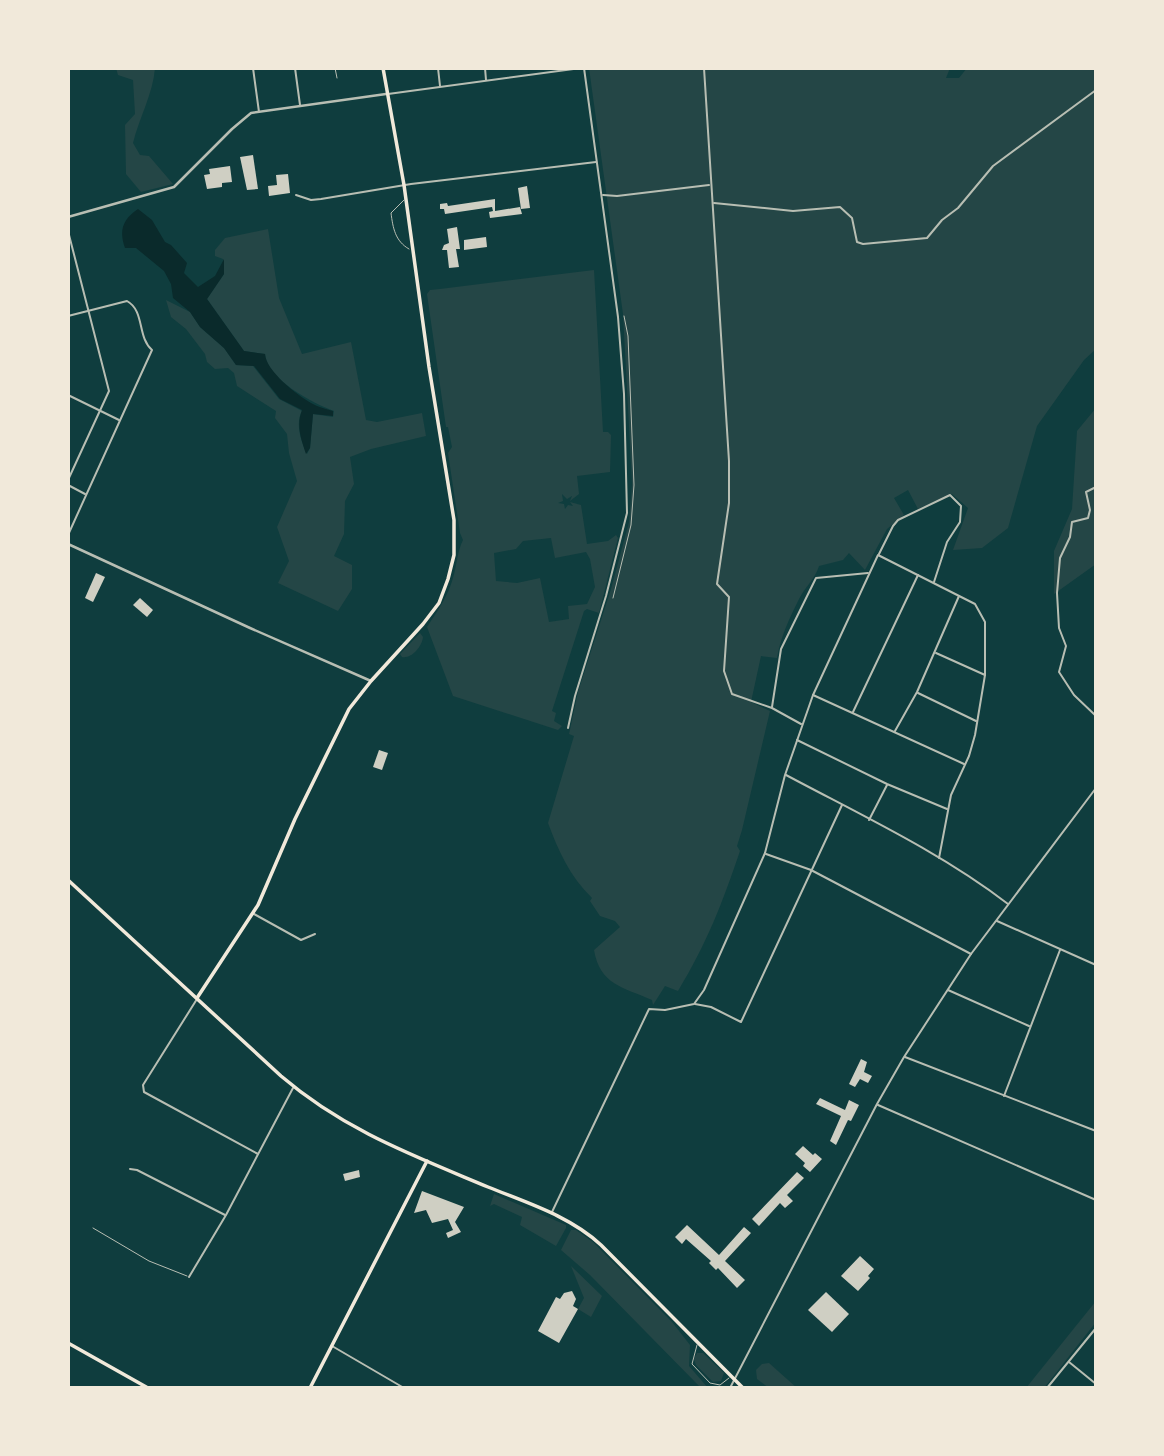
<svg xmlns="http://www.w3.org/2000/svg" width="1164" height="1456" font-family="Raleway,sans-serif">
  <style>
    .green { fill: #244646; fill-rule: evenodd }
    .water { fill: #0a2a2b }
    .building { fill: #cfcfc3 }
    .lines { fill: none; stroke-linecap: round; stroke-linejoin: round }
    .service { stroke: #b8beb3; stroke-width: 1 }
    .minor { stroke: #b8beb3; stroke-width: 2 }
    .tertiary { stroke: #b8beb3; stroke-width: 2.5 }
    .secondary { stroke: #f1e9da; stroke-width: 3.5 }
  </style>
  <rect width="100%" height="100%" fill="#0f3d3e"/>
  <g class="green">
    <path d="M116,68H155C153,94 139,118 133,143L140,155L149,156L173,184L141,192L126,174L125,125L135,114L133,80L118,75Z"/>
    <path d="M589,68H950L946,78H959L967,68H1096V349L1084,360L1037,426L1008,528L982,548L953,550L968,508L952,494L918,509L908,490L894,498L904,515L887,529L865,570L849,553L843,560L819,566C815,579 805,587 799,599C790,617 780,638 777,658L761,656L751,702L770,711L742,830L737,846L740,851C722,904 707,943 678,991L665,986L653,1005L652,1000C623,987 600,985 594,950L620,927L615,921L600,916L590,901L592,898C570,877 558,850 548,823L574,736L569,734L578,692L611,589L629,522L632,484L623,314Z"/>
    <path d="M268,229L279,298L302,354L351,342L366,420L377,422L422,413L426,436L371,449L350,457L354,484L345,501L344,534L334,556L352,565V589L338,611L278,583L289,561L277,527L297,481L289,453L287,434L275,418L276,411L237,386L234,373L228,368L215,369L207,362L205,354L186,329L171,317L166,300L190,312L200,327L224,348L236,365L253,366L279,399L302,411C295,424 301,441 307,454L310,448L313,414L333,417L334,411C312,403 267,379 265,354L244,351L207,299L224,274L223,259L215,256V250L225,238Z"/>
    <path d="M594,270L603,432H608L611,435L610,472L577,476L579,494L570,501L572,496L567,499L562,494L563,501L558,503L564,504L565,509L568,505L573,506L570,502L581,505L587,544L608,541L616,535L618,538L599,613L587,609L584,611L552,711L556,713L554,721L562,726L558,730L453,696L427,627C437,612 448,596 453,578C457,565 457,552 463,540L460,533L448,453L452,447L448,427H446L427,294L430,290L440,289ZM551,538L555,558L586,552L590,559L595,587L587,604L568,606L569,619L549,622L540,578L517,583L496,581L494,553L516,549L523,541Z"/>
    <path d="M1096,408V564L1054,594V551L1072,509L1077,431Z"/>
    <path d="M420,633L423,637C422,647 411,659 402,657L400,654Z"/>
    <path d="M494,1194L566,1225V1228L556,1246L520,1225L522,1217L494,1204L490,1206Z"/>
    <path d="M571,1230H576L593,1242L672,1322L690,1345L689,1366L708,1388H701L590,1275L561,1250Z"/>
    <path d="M571,1266L602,1296L591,1317L578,1309L584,1298Z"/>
    <path d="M1096,1301V1322L1044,1388H1026Z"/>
    <path d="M697,1353H703L724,1373L721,1381L713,1382L696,1365L694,1359Z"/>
    <path d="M769,1363L797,1388H769L757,1379L756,1370L762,1364Z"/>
  </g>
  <path class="water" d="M138,209L152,220L165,242L171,245L187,263L184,273L198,287L215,276L224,259V274L207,299L244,351L265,354C266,371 297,395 311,403C318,407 326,409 333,411V416L313,414L310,448L306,454C301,439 296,425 302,410L280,399L254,366L236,365L224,348L200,327L190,312L173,298L171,284L164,271L136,248H125C119,231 122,220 138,209Z"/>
  <g class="building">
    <path d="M253,155L258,189L247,190L240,157Z"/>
    <path d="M230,166L232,182L222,183V187L207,189L204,175L210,174L209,169Z"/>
    <path d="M288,174L290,193L269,196L268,186L277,185L276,175Z"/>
    <path d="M527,186L530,208L521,209L518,188Z"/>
    <path d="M495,199V211L520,207L522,214L490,218L489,212L493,211L492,207L445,214L444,209H440V204L447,203L448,206Z"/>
    <path d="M457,227L460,249H456L459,267L449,268L447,250H442L444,245L449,243L447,229Z"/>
    <path d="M486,237L487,247L464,250V240Z"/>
    <path d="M96,573L105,577L93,602L85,598Z"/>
    <path d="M140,598L153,610L147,617L133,605Z"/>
    <path d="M379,750L388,753L382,770L373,767Z"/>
    <path d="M861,1059L867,1062L864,1072L872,1076L868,1083L860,1079L855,1087L849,1084Z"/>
    <path d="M820,1098L845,1110L849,1100L859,1105L851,1121L848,1120L836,1145L830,1141L841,1116L816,1104Z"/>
    <path d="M803,1146L813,1155L815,1153L822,1159L810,1172L803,1166L805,1163L795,1154Z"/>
    <path d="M359,1170L360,1177L345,1181L343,1174Z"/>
    <path d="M797,1172L804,1178L787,1195L793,1201L785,1208L780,1203L759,1226L752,1219Z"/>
    <path d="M422,1191L464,1207L455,1222L461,1232L448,1238L446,1233L453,1230L448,1219L432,1223L426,1210L414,1213Z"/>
    <path d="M687,1225L719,1255L744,1227L751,1233L725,1261L745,1280L737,1288L718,1268L716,1270L709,1263L711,1261L686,1239L682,1244L675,1237Z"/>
    <path d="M860,1256L874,1269L868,1276L870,1278L858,1291L841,1276Z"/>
    <path d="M572,1291L576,1299L573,1306L578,1309L559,1343L538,1331L556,1297L560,1299L564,1293Z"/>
    <path d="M826,1292L849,1314L832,1332L808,1310Z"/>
  </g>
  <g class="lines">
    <g class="service">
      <path d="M335,68L337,78"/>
      <path d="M404,200L391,213C393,228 395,241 409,249"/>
      <path d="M613,598L631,525L634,485L628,336L624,316"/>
      <path d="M93,1228L149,1261L187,1276"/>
      <path d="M697,1345L692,1364L710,1383L720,1385L729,1378"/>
    </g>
    <g class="minor">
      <path d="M253,68L259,112"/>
      <path d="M295,68L300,105"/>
      <path d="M438,68L440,86"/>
      <path d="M485,68L486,80"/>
      <path d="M704,68L729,461V503L717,584L729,597L724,671L732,694L772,708L801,724"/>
      <path d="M388,94L581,68"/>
      <path d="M296,195L311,200L321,199L411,184L596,162"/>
      <path d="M603,195L617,196L709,185"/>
      <path d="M714,203L793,211L840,207L852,218L857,242L863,244L927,238L942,220L958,208L993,166L1096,90"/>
      <path d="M68,231L109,391L68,480"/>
      <path d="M68,316L127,301C145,311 137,337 152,350L68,535"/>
      <path d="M68,395L119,420"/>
      <path d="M68,485L85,494"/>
      <path d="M1096,487L1086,492L1090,510L1088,518L1072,522L1070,537L1060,558L1057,593L1059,628L1066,646L1059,672L1074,695L1096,716"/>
      <path d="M879,554L893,526L898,520L950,495L961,506L960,522L947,542L934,582"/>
      <path d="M936,653L985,675"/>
      <path d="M918,693L976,721"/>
      <path d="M813,695L964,764"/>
      <path d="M772,707L781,649L816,578L868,573"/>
      <path d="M853,712L918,575"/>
      <path d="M568,728L575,696L606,596L627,513L624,394L618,317L584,68"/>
      <path d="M895,731L917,692L959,596"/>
      <path d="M797,740L887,784L947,809"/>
      <path d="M786,775C861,815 940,852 1008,904"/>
      <path d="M869,820L887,785"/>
      <path d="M766,854L811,870L971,954"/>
      <path d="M254,914L301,940L315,934"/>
      <path d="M997,921L1096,965"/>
      <path d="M948,990L1029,1026"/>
      <path d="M197,999L143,1085L144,1092L258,1154"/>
      <path d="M695,1004L711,1007L741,1022L842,805"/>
      <path d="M905,1057L1096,1131"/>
      <path d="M1004,1096L1060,950"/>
      <path d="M878,1105L1096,1200"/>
      <path d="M130,1169L137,1170L225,1215"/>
      <path d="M552,1212L649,1009L665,1010L694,1004L704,990L765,853L785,775L813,695L878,555L975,604L985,622V675L975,735L969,756L951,795L939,858"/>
      <path d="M189,1277L226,1215L293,1088"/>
      <path d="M332,1346L404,1388"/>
      <path d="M1069,1362L1096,1384"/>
      <path d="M730,1388L877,1104L904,1057L971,954L1096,788"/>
      <path d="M1047,1388L1096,1328"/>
    </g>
    <g class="tertiary">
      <path d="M68,217L174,187L232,129L251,113L386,94"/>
      <path d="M68,544L250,628L371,681"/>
    </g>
    <g class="secondary">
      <path d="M68,880L281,1076C344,1130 412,1155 488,1187C527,1203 570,1216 601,1245L743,1388"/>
      <path d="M197,998L258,905L295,819L349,709L371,681L423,624L439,603L448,579L454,555V520L429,367L404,185L383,68"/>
      <path d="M68,1343L148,1388"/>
      <path d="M310,1388L427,1161"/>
    </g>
  </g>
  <rect width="1164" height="1456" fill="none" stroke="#f1e9da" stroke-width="140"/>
</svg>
